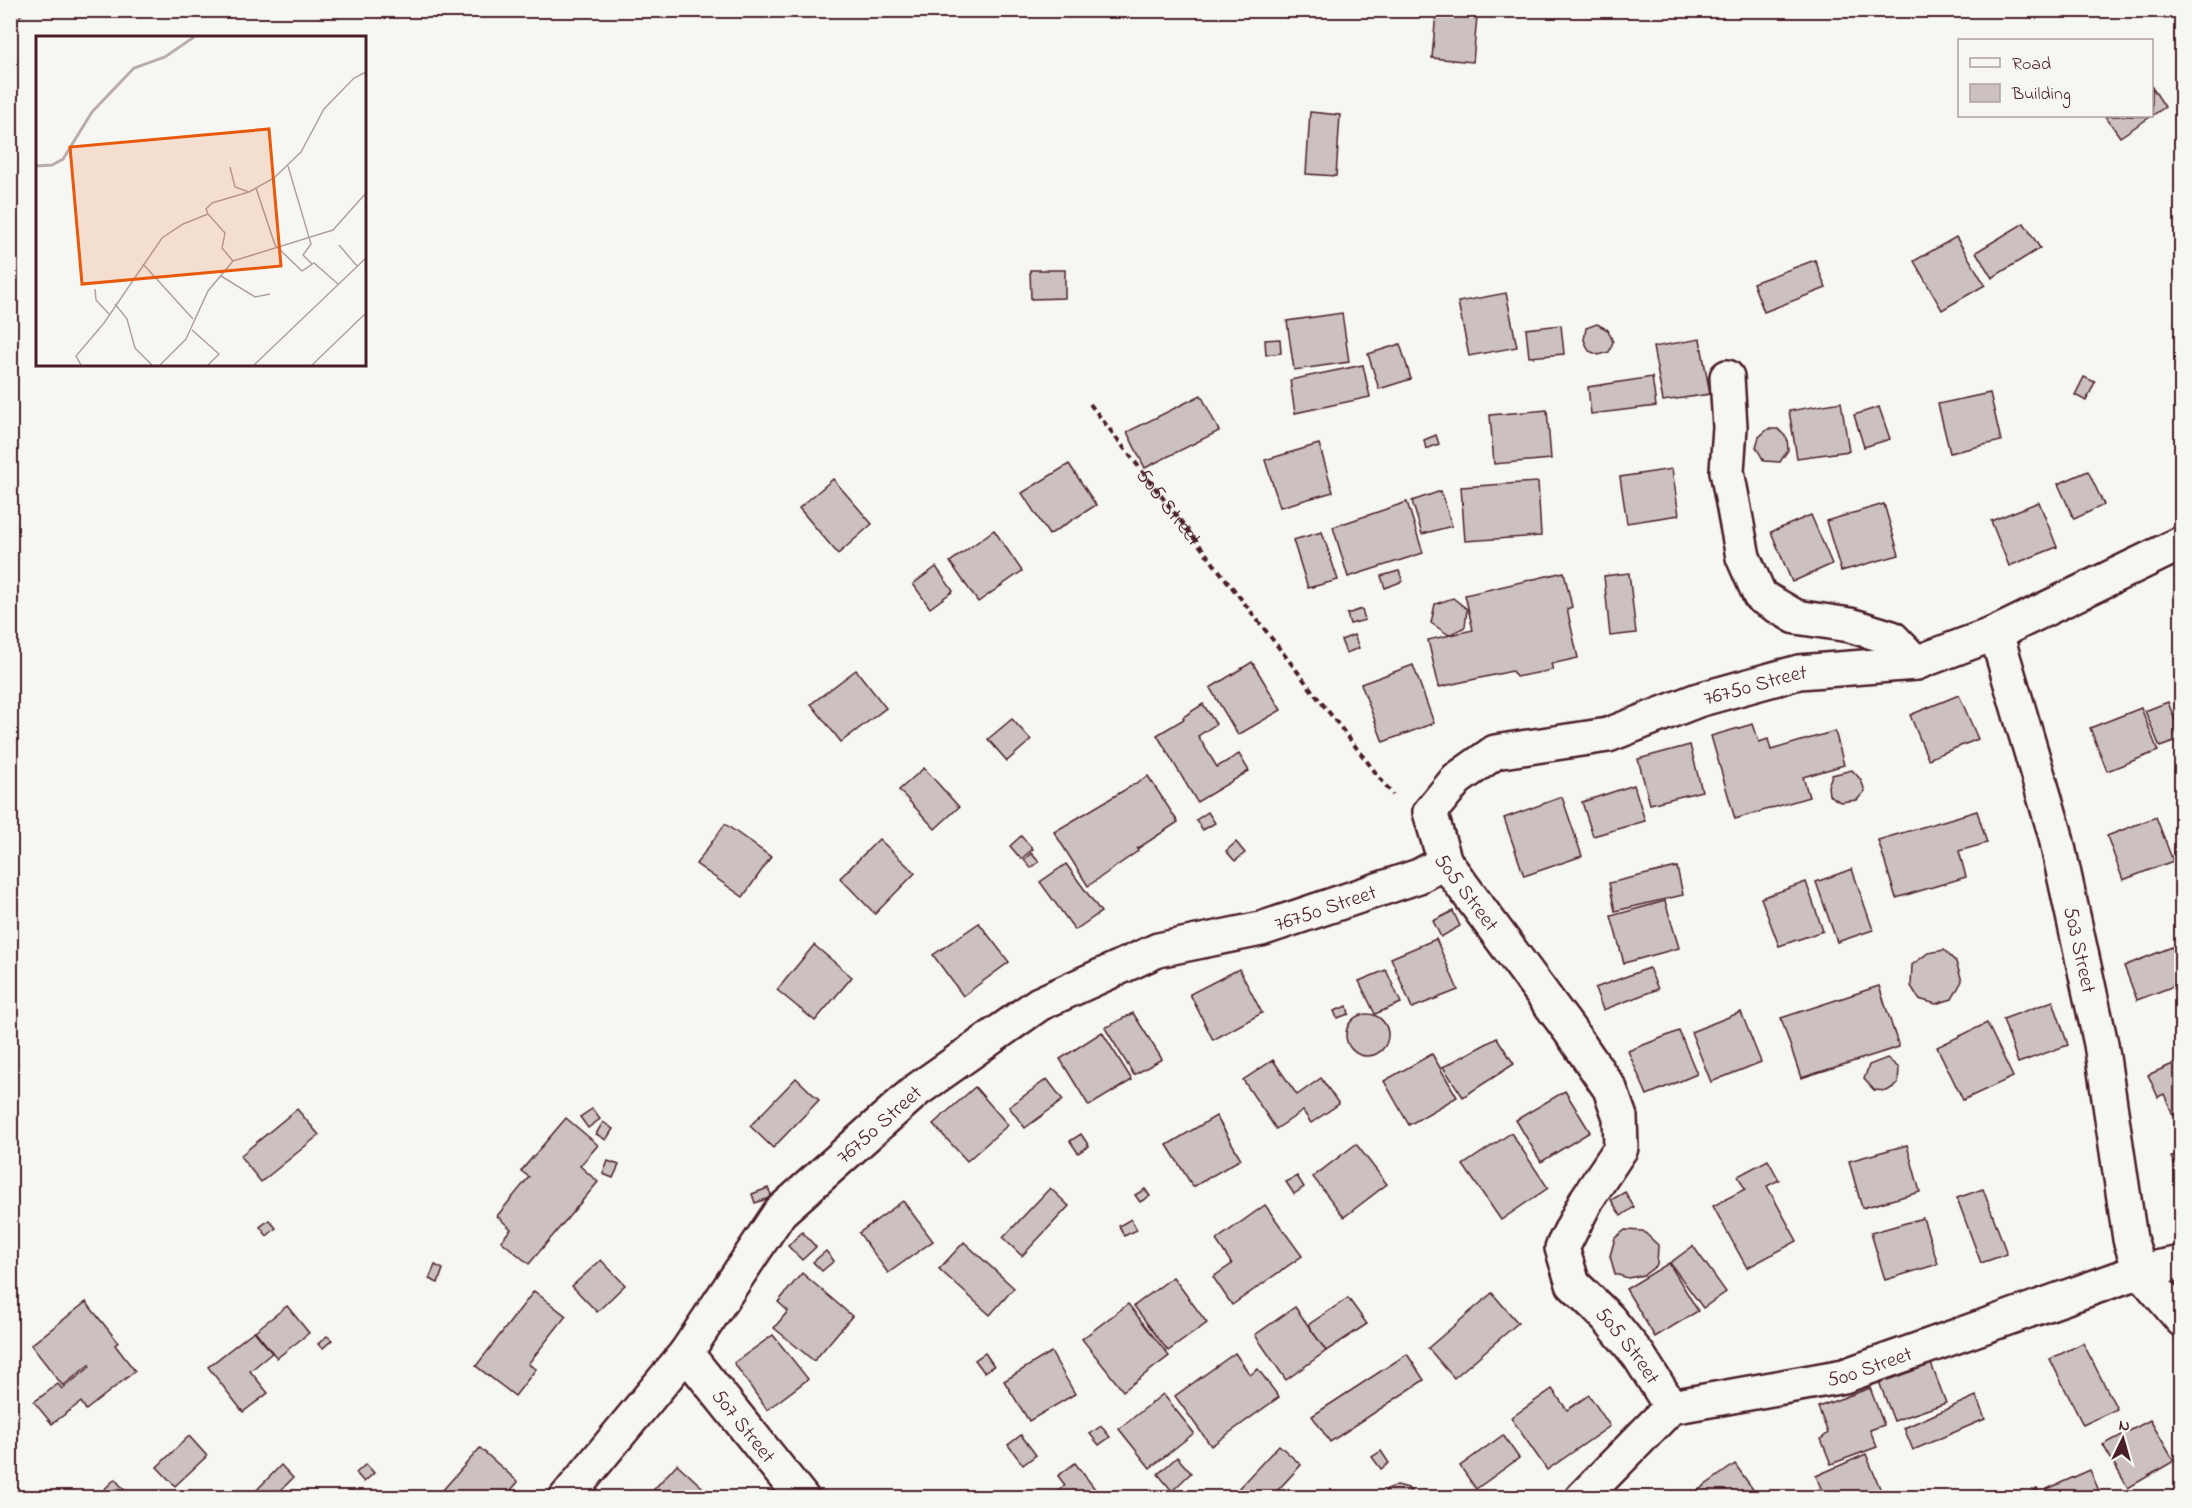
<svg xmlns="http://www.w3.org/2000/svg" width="2192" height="1508" font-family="'Indie Flower',sans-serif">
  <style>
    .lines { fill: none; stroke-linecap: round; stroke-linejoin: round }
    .stream { stroke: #8e747a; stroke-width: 15 }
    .building { fill: #ccc1c0; stroke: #4a1f2b; stroke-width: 1.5 }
    .street-casing { stroke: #4a1f2b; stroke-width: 38 }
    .path { stroke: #4a1f2b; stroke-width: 4; stroke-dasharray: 6 4.5; stroke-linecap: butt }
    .street { stroke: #f6f6f2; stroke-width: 33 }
    .labels { text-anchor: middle; stroke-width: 4.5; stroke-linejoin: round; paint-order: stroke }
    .street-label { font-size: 21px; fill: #4a1f2b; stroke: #f6f6f2 }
    .inset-river { fill: none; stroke: #bbadae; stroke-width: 3 }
    .inset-road { fill: none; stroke: #b1a0a2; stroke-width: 1.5 }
    .view { fill: #e8590c; fill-opacity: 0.15; stroke: #e8590c; stroke-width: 3 }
    .inset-edge { fill: none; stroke: #4a1f2b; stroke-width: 3 }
  </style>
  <rect width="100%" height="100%" fill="#f6f6f2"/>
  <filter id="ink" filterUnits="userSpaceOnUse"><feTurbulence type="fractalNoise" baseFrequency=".0167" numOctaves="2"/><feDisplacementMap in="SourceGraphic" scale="12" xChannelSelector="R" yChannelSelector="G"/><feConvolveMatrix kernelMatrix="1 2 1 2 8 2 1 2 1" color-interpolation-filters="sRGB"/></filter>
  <g filter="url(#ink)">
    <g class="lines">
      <path class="stream" d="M10,18L17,10"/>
    </g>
    <g class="building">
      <path d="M1436,13L1477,16L1473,62L1432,58Z"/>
      <path d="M2152,87L2165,107L2120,137L2105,116H2152Z"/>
      <path d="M1310,112L1340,115L1336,176L1306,174Z"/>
      <path d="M2024,223L2040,248L1992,278L1976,252Z"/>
      <path d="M1956,237L1985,285L1942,310L1914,261Z"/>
      <path d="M1815,260L1826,288L1764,312L1753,283Z"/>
      <path d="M1030,270H1065V298L1031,299Z"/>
      <path d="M1506,293L1517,347L1469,356L1458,302Z"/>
      <path d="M1342,313L1349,362L1294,370L1287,321Z"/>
      <path d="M1597,324L1608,330L1613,342L1609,352L1599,355L1589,351L1584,340L1586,328Z"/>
      <path d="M1561,325L1564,354L1529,357L1526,329Z"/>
      <path d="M1280,339L1281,353L1266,355L1265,340Z"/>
      <path d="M1700,339L1710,394L1663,401L1653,347Z"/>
      <path d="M1400,344L1411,379L1379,389L1368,354Z"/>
      <path d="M1363,365L1370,397L1295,413L1290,380Z"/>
      <path d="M1652,377L1656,406L1591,414L1588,387Z"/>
      <path d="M2084,377L2095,382L2086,401L2075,395Z"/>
      <path d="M1990,393L2001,441L1950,453L1938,404Z"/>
      <path d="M1201,395L1219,431L1145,468L1127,432Z"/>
      <path d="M1841,402L1849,451L1797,458L1789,411Z"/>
      <path d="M1879,407L1890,439L1864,447L1854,415Z"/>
      <path d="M1547,410L1551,459L1494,464L1490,415Z"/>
      <path d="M1768,429H1778L1787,438L1788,450L1780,462L1764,461L1756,447L1759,437Z"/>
      <path d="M1436,435L1439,444L1426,449L1424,440Z"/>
      <path d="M1319,444L1333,492L1280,507L1265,460Z"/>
      <path d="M1069,464L1096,505L1049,535L1022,493Z"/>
      <path d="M1672,469L1679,515L1627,523L1620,477Z"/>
      <path d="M2088,471L2104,505L2074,519L2058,484Z"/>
      <path d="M833,479L872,524L838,554L799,508Z"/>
      <path d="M1538,482L1541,536L1465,541L1461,487Z"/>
      <path d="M1441,491L1452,526L1422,534L1412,501Z"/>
      <path d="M1407,502L1423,553L1348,577L1333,527Z"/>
      <path d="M2039,502L2057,547L2009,566L1991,521Z"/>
      <path d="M1884,504L1899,555L1841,571L1826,521Z"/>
      <path d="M1811,515L1832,564L1792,582L1771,532Z"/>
      <path d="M994,530L1022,571L978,602L950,562Z"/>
      <path d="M1322,532L1338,580L1308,588L1293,540Z"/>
      <path d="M936,567L953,591L930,608L913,584Z"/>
      <path d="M1399,571L1403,581L1385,588L1381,576Z"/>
      <path d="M1564,572L1572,607L1567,609L1578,658L1551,664L1553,670L1516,677L1512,671L1439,687L1428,640L1473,630L1465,595Z"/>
      <path d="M1629,573L1636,633L1610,636L1604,576Z"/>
      <path d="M1453,598L1467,609L1465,627L1449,635L1431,623L1435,604Z"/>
      <path d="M1362,609L1365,620L1350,624L1347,614Z"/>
      <path d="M1354,635L1359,648L1346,653L1341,640Z"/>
      <path d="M1252,662L1281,710L1238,735L1210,688Z"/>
      <path d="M1413,665L1434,723L1383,742L1361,684Z"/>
      <path d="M856,670L886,708L841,742L811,704Z"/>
      <path d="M1959,695L1978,739L1928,759L1910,715Z"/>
      <path d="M2168,702L2182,739L2160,747L2145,711Z"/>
      <path d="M1203,704L1216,724L1198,736L1217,767L1239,754L1249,771L1197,802L1157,735L1184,719L1183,717Z"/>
      <path d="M2141,708L2158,751L2107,771L2090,728Z"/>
      <path d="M1012,719L1031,740L1007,761L988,739Z"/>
      <path d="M1753,724L1759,742L1768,739L1771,750L1835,731L1844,765L1803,777L1809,797L1735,819L1711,736Z"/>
      <path d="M1690,745L1702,791L1650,804L1638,759Z"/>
      <path d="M924,768L959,807L935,829L899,790Z"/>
      <path d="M1852,770L1861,780L1865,791L1857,800L1840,802L1829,795L1828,786L1832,775Z"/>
      <path d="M1148,776L1178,822L1137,849L1138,851L1088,886L1054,832Z"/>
      <path d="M1634,785L1645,821L1593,836L1582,802Z"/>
      <path d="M1562,797L1582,856L1524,876L1504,818Z"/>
      <path d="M2182,809V831L2173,814Z"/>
      <path d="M1977,811L1987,843L1959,851L1966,877L1896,898L1878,840Z"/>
      <path d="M1208,812L1215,823L1203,830L1196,820Z"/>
      <path d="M2156,817L2173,861L2123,880L2107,836Z"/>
      <path d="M725,824L771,857L743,897L696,864Z"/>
      <path d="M1021,836L1033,849L1021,859L1010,846Z"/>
      <path d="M879,839L915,873L875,914L840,878Z"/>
      <path d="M1236,842L1245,853L1235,861L1226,851Z"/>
      <path d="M1031,853L1039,862L1031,868L1024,860Z"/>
      <path d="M1066,864L1101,912L1075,930L1040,882Z"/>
      <path d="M1677,867L1683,895L1615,911L1609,883Z"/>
      <path d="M1852,869L1873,930L1837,942L1816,882Z"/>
      <path d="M1806,882L1823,931L1779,946L1761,898Z"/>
      <path d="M1665,901L1679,948L1624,963L1611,916Z"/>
      <path d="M1453,911L1460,926L1441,937L1433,921Z"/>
      <path d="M979,923L1009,962L963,996L933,955Z"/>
      <path d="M1436,939L1458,990L1412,1008L1391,958Z"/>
      <path d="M814,945L852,977L815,1021L777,990Z"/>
      <path d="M2172,947L2182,971V983L2137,1000L2124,966Z"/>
      <path d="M1944,950L1956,962L1962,981L1952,999L1936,1004L1919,999L1911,986L1912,965L1928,953Z"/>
      <path d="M1649,968L1658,989L1603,1010L1595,988Z"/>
      <path d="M1239,969L1262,1013L1213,1040L1190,994Z"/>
      <path d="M1386,970L1401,1003L1375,1014L1359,981Z"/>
      <path d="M1879,986L1899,1047L1801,1078L1781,1018Z"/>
      <path d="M2053,1001L2068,1045L2018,1063L2003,1019Z"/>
      <path d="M1347,1006L1349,1014L1337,1018L1334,1011Z"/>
      <path d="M1741,1012L1761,1062L1711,1082L1691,1032Z"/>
      <path d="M1133,1013L1162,1059L1134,1075L1105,1028Z"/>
      <circle cx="1367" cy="1035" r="21"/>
      <path d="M1987,1023L2013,1077L1963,1100L1937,1047Z"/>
      <path d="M1679,1031L1697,1074L1647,1095L1628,1051Z"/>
      <path d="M1102,1032L1132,1080L1089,1106L1060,1059Z"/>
      <path d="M1497,1038L1514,1064L1463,1097L1443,1067Z"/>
      <path d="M1432,1054L1457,1097L1409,1125L1384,1081Z"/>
      <path d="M1887,1058L1899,1068L1898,1084L1887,1091L1874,1090L1864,1079L1869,1065Z"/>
      <path d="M1273,1060L1297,1095L1321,1078L1339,1104L1311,1123L1303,1111L1276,1129L1243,1080Z"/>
      <path d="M2182,1060V1111L2173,1115L2164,1094L2158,1097L2148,1075Z"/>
      <path d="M796,1078L819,1100L773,1148L750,1126Z"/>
      <path d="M1047,1079L1063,1100L1025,1128L1009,1107Z"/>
      <path d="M975,1087L1008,1125L967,1161L933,1124Z"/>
      <path d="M1565,1091L1590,1132L1541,1162L1516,1120Z"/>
      <path d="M297,1109L319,1135L261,1182L240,1156Z"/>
      <path d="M592,1109L600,1119L588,1128L580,1117Z"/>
      <path d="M1216,1116L1241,1159L1193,1187L1167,1145Z"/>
      <path d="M566,1118L598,1145L580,1166L598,1182L529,1264L501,1241L511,1229L497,1216L529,1177L521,1171Z"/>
      <path d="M603,1122L613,1129L606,1140L596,1134Z"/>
      <path d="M1511,1133L1548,1188L1501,1220L1463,1165Z"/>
      <path d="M1081,1134L1089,1146L1078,1153L1070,1141Z"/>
      <path d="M1356,1144L1387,1184L1344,1217L1313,1177Z"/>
      <path d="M1907,1145L1920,1192L1862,1208L1849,1161Z"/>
      <path d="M2182,1152V1181L2171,1157Z"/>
      <path d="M1768,1160L1779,1180L1767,1186L1797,1241L1747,1268L1713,1206L1745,1189L1738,1176Z"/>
      <path d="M608,1161L619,1165L613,1178L603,1174Z"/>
      <path d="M1297,1176L1304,1187L1294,1194L1286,1182Z"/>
      <path d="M768,1188L772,1197L755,1203L752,1194Z"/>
      <path d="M1050,1188L1069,1206L1022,1256L1003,1238Z"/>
      <path d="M1145,1189L1150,1196L1140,1202L1135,1195Z"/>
      <path d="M1983,1189L2007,1254L1981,1263L1957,1198Z"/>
      <path d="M1625,1192L1634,1207L1621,1216L1611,1200Z"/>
      <path d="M903,1201L933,1241L888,1273L859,1233Z"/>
      <path d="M1265,1205L1302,1256L1232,1305L1213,1277L1232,1264L1216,1240Z"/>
      <path d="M1923,1218L1938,1264L1885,1280L1871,1233Z"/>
      <path d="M1131,1219L1137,1230L1124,1236L1119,1226Z"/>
      <path d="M269,1220L276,1228L267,1236L260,1227Z"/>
      <path d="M1625,1230L1643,1231L1658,1245L1657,1265L1644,1275L1628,1278L1615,1274L1610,1256L1615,1238Z"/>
      <path d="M802,1232L816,1247L802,1260L788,1246Z"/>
      <path d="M964,1242L1014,1288L990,1315L939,1269Z"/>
      <path d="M1693,1246L1726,1292L1703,1308L1670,1263Z"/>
      <path d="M826,1251L834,1261L822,1271L813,1262Z"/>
      <path d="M601,1260L625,1285L597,1312L572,1286Z"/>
      <path d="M1669,1263L1698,1311L1655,1337L1626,1289Z"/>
      <path d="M435,1265L443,1269L438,1283L429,1279Z"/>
      <path d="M802,1273L852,1316L814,1361L774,1328L788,1311L778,1302Z"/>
      <path d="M1173,1277L1207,1323L1168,1351L1134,1306Z"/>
      <path d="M534,1291L566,1316L528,1364L536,1369L515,1396L476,1366Z"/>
      <path d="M1492,1293L1518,1323L1454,1378L1428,1348Z"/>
      <path d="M1348,1298L1367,1324L1326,1351L1308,1325Z"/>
      <path d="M86,1302L118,1342L115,1345L135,1371L86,1410L81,1402L52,1424L34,1402L58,1384L62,1389L90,1367L89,1365L63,1386L31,1345Z"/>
      <path d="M1128,1304L1169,1356L1123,1391L1082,1339Z"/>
      <path d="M287,1306L309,1333L277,1358L255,1331Z"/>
      <path d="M1295,1307L1326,1351L1286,1380L1255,1335Z"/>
      <path d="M254,1331L272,1353L250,1371L268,1393L243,1412L208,1367Z"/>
      <path d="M773,1335L808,1379L767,1410L734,1363Z"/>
      <path d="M327,1336L332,1340L323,1348L318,1344Z"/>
      <path d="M2083,1343L2117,1409L2083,1425L2050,1359Z"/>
      <path d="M1051,1352L1075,1394L1029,1421L1004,1381Z"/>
      <path d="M985,1353L994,1366L984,1372L975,1360Z"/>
      <path d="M1235,1353L1250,1375L1258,1369L1279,1397L1211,1446L1175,1396Z"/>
      <path d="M1407,1354L1424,1380L1330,1442L1312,1416Z"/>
      <path d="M1930,1361L1946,1403L1894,1421L1878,1379Z"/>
      <path d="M1870,1388L1884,1425L1870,1430L1877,1447L1831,1464L1821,1439L1828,1433L1818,1407Z"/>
      <path d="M1552,1389L1567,1410L1589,1395L1610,1426L1547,1470L1511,1418Z"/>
      <path d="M1163,1394L1194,1433L1150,1468L1119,1429Z"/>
      <path d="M1976,1396L1985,1419L1913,1450L1904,1428Z"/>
      <path d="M2150,1420L2174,1461L2128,1488L2103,1445Z"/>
      <path d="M1101,1426L1110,1437L1099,1445L1090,1434Z"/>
      <path d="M1021,1435L1036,1455L1023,1465L1008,1445Z"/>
      <path d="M1503,1435L1519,1458L1476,1489L1460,1466Z"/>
      <path d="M189,1436L207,1456L175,1486L157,1467Z"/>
      <path d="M1279,1445L1301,1465L1277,1491L1285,1498H1241L1235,1492Z"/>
      <path d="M480,1448L518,1482L504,1498H449L442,1491Z"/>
      <path d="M1381,1451L1389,1463L1381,1469L1372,1457Z"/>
      <path d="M1866,1454L1884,1498H1825L1816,1476Z"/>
      <path d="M1177,1457L1191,1473L1172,1491L1158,1474Z"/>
      <path d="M1075,1463L1102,1498H1049L1065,1485L1058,1476Z"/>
      <path d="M366,1464L374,1473L364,1482L356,1473Z"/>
      <path d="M677,1464L713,1497V1498H646Z"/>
      <path d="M1735,1464L1759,1498H1687Z"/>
      <path d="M281,1465L293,1478L273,1498H249Z"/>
      <path d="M2090,1470L2102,1498H2051L2047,1489Z"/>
      <path d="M115,1479L131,1498H95Z"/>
      <path d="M2182,1484V1498H2162Z"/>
      <path d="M1397,1485L1408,1488L1415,1498H1381L1387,1489Z"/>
      <path d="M2037,1489L2041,1498H2018Z"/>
    </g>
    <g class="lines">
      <defs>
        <g id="street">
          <path d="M1727,377L1730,427L1727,471L1743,557L1760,596L1796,617L1850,625L1892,638L1916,663"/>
          <path id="s2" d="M1996,633L2055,833L2101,1044L2130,1239L2140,1271L2182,1320"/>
          <path id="s3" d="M1445,862L1570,1031L1610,1089L1620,1117L1621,1148L1587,1199L1562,1248L1573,1284L1608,1318L1639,1356L1671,1407"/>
          <path id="s4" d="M686,1353L802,1498"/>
          <path id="s5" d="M566,1498L686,1353L780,1212L917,1090L1039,1004L1158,950L1261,929L1419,876L1445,862L1430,812L1457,779L1495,752L1608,735L1698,700L1799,672L1916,663L1996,633L2182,543"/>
          <path id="s6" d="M1582,1498L1671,1407L1844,1376L2140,1271L2182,1263"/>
        </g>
      </defs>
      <use href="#street" class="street-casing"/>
      <path class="path" id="s1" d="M1090,404L1393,795"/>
      <use href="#street" class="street"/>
    </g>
  </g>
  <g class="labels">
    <g class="street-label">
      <text dy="7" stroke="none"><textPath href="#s1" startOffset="130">505 Street</textPath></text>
      <text dy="7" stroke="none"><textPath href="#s5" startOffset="1534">76750 Street</textPath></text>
      <text transform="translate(1467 892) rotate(53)" y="7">505 Street</text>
      <text dy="7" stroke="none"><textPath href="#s5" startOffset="994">76750 Street</textPath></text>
      <text dy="7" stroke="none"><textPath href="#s2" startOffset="328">503 Street</textPath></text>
      <text dy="7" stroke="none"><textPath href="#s5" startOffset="490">76750 Street</textPath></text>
      <text dy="7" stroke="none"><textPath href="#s3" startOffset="578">505 Street</textPath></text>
      <text dy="7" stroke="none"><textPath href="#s6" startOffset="330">500 Street</textPath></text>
      <text dy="7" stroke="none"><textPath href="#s4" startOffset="93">507 Street</textPath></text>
    </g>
  </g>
  <g transform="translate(36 36)">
    <rect width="330" height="330" fill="#f6f6f2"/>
    <path class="inset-river" d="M0,130L16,129L27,123L56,76L98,32L129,21L158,1"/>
    <path class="inset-road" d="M252,130L275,208L267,219L276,228M194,131L199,151L213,156M220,152L239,209L266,235L278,227L302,248M172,178L189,197L186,212L197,225M303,209L321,230M107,228L157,283M185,240L219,261L234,258M59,253L60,264L73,278M79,268L91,283L99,312L116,329M156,294L183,318L172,329M45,329L40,320L68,287L126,202L147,188L172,178L170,173L176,167L213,156L238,142L265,116L288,73L318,42L330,36M124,329L150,303L172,255L197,225L297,194L330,157M218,329L330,222M276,329L330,277"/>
    <path class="view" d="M233,93L245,230L46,248L34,111Z"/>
    <rect width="330" height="330" class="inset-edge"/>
  </g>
  <rect width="2192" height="1508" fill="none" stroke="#f6f6f2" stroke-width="36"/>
  <rect x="18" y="18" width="2156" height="1472" fill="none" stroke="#4a1f2b" stroke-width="2" filter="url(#ink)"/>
  <rect x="1958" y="39" width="195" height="78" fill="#f6f6f2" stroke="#b1a0a2" stroke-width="1.5"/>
  <rect x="1970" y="58" width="30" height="9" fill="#f6f6f2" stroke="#b1a0a2" stroke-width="1.5"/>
  <text x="2012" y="69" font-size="18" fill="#4a1f2b">Road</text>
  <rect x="1970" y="84" width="30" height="18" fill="#ccc1c0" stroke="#b1a0a2" stroke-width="1.5"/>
  <text x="2012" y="99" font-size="18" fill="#4a1f2b">Building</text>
  <g transform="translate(2123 1439) rotate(5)" stroke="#f6f6f2" stroke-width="4.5" paint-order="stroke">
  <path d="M0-4.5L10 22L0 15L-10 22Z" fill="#4a1f2b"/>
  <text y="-9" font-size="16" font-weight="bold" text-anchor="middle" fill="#4a1f2b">N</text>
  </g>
</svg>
